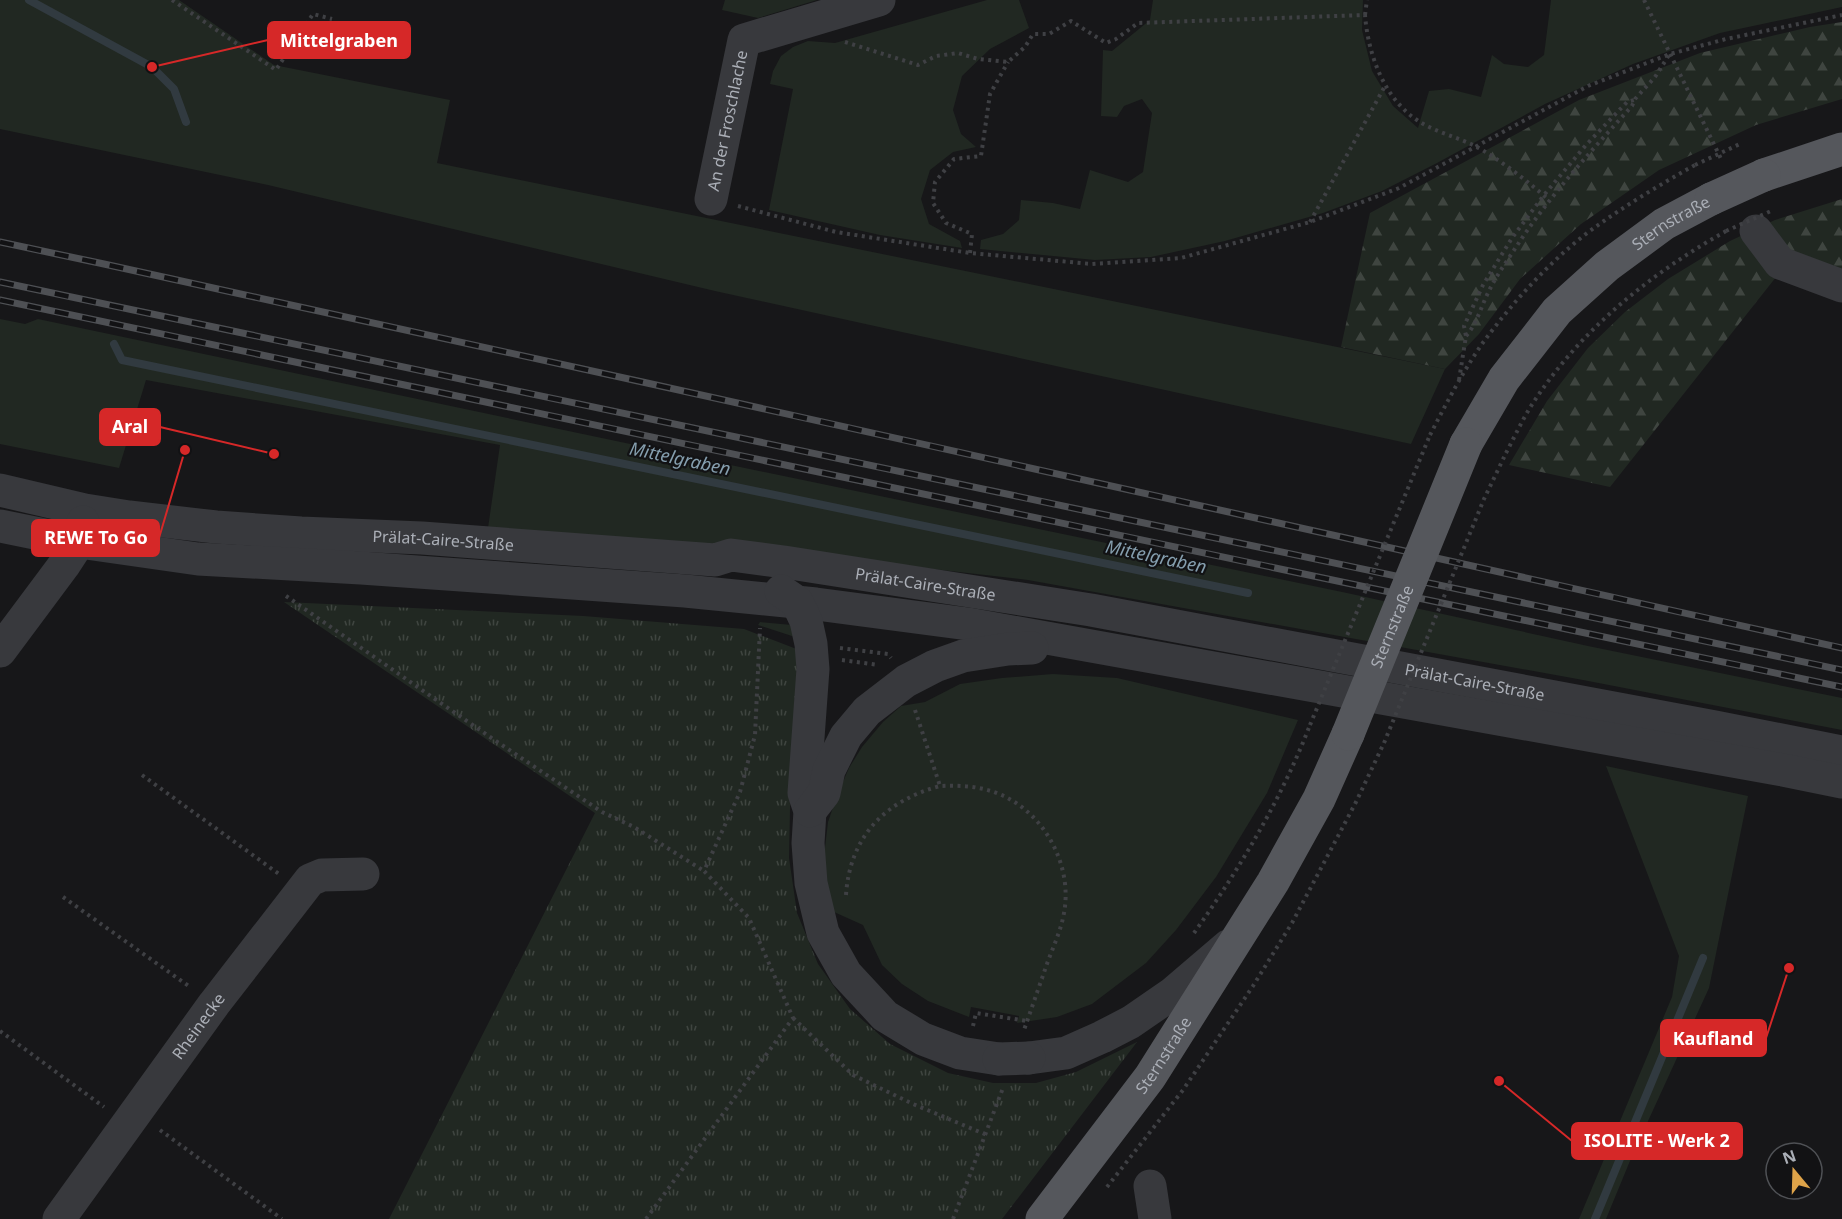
<svg xmlns="http://www.w3.org/2000/svg" width="1842" height="1219" font-family="'Noto Sans',sans-serif">
  <style>
    .grass { fill: #212822 }
    .forest { fill: url(#forest-firs) }
    .park { fill: url(#park-tufts) }
    .lines { fill: none; stroke-linecap: round; stroke-linejoin: round }
    .stream { stroke: #313a40; stroke-width: 8 }
    .path { stroke: #3f4044; stroke-width: 4; stroke-dasharray: 3 4.5; stroke-linecap: butt }
    .minor { stroke: #38393d; stroke-width: 33 }
    .major { stroke: #55575c; stroke-width: 33 }
    .rail-casing { stroke: #4e5054; stroke-width: 7 }
    .rail { stroke: #121214; stroke-width: 4.5; stroke-dasharray: 14; stroke-linecap: butt }
    .path-bridge { stroke: #3f4044; stroke-width: 4; stroke-dasharray: 3 4.5; stroke-linecap: butt }
    .minor-bridge { stroke: #38393d; stroke-width: 33 }
    .major-bridge { stroke: #55575c; stroke-width: 33 }
    .labels { text-anchor: middle; stroke-width: 4.5; stroke-linejoin: round; paint-order: stroke }
    .street-label { font-size: 16px; fill: #abafb7; stroke: #121214 }
    .water-label { font-size: 18px; font-style: italic; fill: #859eae; stroke: #121214 }
    .leader { fill: none; stroke: #d62828; stroke-width: 2 }
    .callout-dot { fill: #d62828; stroke: #121214; stroke-width: 2 }
    .callout { fill: #d62828; stroke: #d62828; stroke-width: 2 }
    .callout-label { font-size: 18px; text-anchor: middle; font-weight: bold; fill: #fff }
  </style>
  <defs>
    <pattern id="forest-firs" width="22" height="20" patternUnits="userSpaceOnUse" patternTransform="scale(1.5)"><rect width="22" height="20" fill="#212822"/><path d="M5 1l3.5 6h-7zM16 11l3.5 6h-7z" fill="#3f4540"/></pattern>
    <pattern id="park-tufts" width="24" height="20" patternUnits="userSpaceOnUse" patternTransform="scale(1.5)"><rect width="24" height="20" fill="#212822"/><path d="M3 7l-1-3M5 7V3M7 7l1-3M15 17l-1-3M17 17v-4M19 17l1-3" fill="none" stroke="#3f4540"/></pattern>
  </defs>
  <rect width="100%" height="100%" fill="#171719"/>
  <g class="grass">
    <path d="M0,0H179L274,65L450,100L437,163L1445,369L1411,444L715,291L268,185L0,129Z"/>
    <path d="M725,0H817L758,18L722,10Z"/>
    <path d="M987,0H1019L1029,28L990,49L962,76L953,110L961,134L976,147L953,152L930,170L921,199L929,224L960,241L962,248L880,235L769,210L793,89L770,84L773,71L781,56L793,47L808,41L835,43Z"/>
    <path d="M1153,0H1363L1362,30L1372,71L1393,106L1418,128L1429,91L1449,89L1481,97L1492,55L1504,64L1528,67L1544,55L1551,0H1842V7L1720,33L1633,64L1545,104L1437,163L1382,191L1323,213L1225,241L1151,257L1095,260L980,249L981,240L1003,234L1019,220L1021,200L1053,203L1080,209L1090,170L1128,182L1143,172L1152,113L1142,99L1124,106L1117,117L1101,116L1103,50L1112,51L1150,20Z"/>
    <path d="M0,319L25,324L38,319L673,453L1347,593L1588,646L1842,698V730L1583,680L1028,580L723,545L488,528L500,445L146,380L119,468L0,444Z"/>
    <path d="M760,622L792,625L798,638L758,625Z"/>
    <path d="M1053,674L1117,678L1298,720L1267,793L1216,877L1176,930L1146,963L1092,1004L1057,1017L1017,1023L1019,1016L971,1007L969,1017L928,1001L902,984L882,965L863,925L834,912L827,889L824,856L828,822L838,793L849,768L862,747L883,722L901,706L925,702L960,684L1002,678Z"/>
    <path d="M1606,766L1748,796L1709,988L1632,1156L1606,1219H1579L1672,997L1679,956Z"/>
  </g>
  <g class="forest">
    <path d="M1842,22V99L1756,125L1659,170L1581,224L1520,279L1479,334L1445,369L1341,347L1370,213L1579,100L1700,53L1810,27Z"/>
    <path d="M1842,199V276L1791,258L1610,487L1509,465L1547,401L1588,348L1625,312L1668,279L1730,241L1775,220Z"/>
  </g>
  <path class="park" d="M284,602L583,616L744,629L799,650L798,733L790,807L789,858L797,913L818,964L850,1009L890,1044L948,1073L993,1083H1036L1076,1072L1137,1042L1002,1219H389L595,813Z"/>
  <g class="lines">
    <g class="stream">
      <path d="M29,0L152,67L174,89L186,122"/>
      <path d="M114,344L122,360L1248,593"/>
      <path d="M1595,1219L1703,958"/>
    </g>
    <g class="path">
      <path d="M172,0L276,70L313,14L332,19"/>
      <path d="M1644,0L1722,161"/>
      <path d="M1365,15L1367,0"/>
      <path d="M845,42L918,65L936,56L958,53L978,59L1008,62L1025,47L1033,34H1049L1071,21L1106,43L1116,39L1138,23L1365,15C1368,54 1384,100 1420,122C1436,132 1457,137 1475,146C1498,158 1530,183 1549,200"/>
      <path d="M738,206L836,232L970,253L1092,264L1181,258L1310,222L1399,188L1588,86L1670,54L1726,39L1842,15"/>
      <path d="M1310,222L1385,86"/>
      <path d="M970,253L972,234L946,223L933,203L935,182L954,159L981,156L990,94L1008,62"/>
      <path d="M1466,336C1477,324 1481,306 1489,291C1497,274 1510,257 1520,241C1553,192 1593,149 1632,106L1635,99L1655,77L1669,55"/>
      <path d="M1459,380L1466,336L1464,326L1483,285L1512,238L1544,195L1586,145L1627,102L1634,100"/>
      <path d="M1430,435C1446,404 1462,373 1482,344C1514,300 1556,254 1601,223C1631,202 1663,183 1695,165"/>
      <path d="M1506,453C1516,434 1525,414 1537,397C1585,326 1652,273 1726,231"/>
      <path d="M286,596L490,737L602,812L634,827L704,871"/>
      <path d="M840,648L888,654L891,658"/>
      <path d="M842,660L879,665"/>
      <path d="M915,710L940,786C960,785 980,786 999,794C1044,812 1073,865 1064,913C1061,930 1054,945 1048,961C1040,984 1032,1007 1024,1030"/>
      <path d="M142,775L279,874"/>
      <path d="M846,895C850,836 885,801 940,786"/>
      <path d="M63,897L190,987"/>
      <path d="M1194,933C1240,868 1281,800 1310,725"/>
      <path d="M793,1018L853,1075L913,1104L987,1135"/>
      <path d="M973,1026L976,1013L1027,1021"/>
      <path d="M0,1031L104,1107"/>
      <path d="M160,1130L282,1219"/>
      <path d="M1107,1187L1183,1090L1253,986L1292,923L1356,802L1384,743"/>
      <path d="M646,1219L793,1018L749,918L704,871L740,792L755,735L760,628"/>
      <path d="M953,1219L1003,1088"/>
    </g>
    <g class="minor">
      <path id="s1" d="M711,199L744,40L879,0"/>
      <path d="M1756,231L1780,263L1842,286"/>
      <path id="s2" d="M0,490L85,510L129,517L216,527L301,533L422,538L715,560L731,555L784,562L1091,610L1715,727L1842,752"/>
      <path d="M0,526L79,542L198,559L361,568L685,591L816,604L968,624L1783,770L1842,782"/>
      <path d="M781,591L797,602L806,621L811,644L813,669L804,793L810,811L808,843L811,883L823,933L846,974L885,1016L923,1039L960,1053L999,1059"/>
      <path d="M0,651L64,565L79,542L83,522"/>
      <path d="M810,811L824,793L829,770L846,736L867,711L906,681L935,666L963,656L1008,649L1032,648"/>
      <path d="M1029,1058L1066,1053L1102,1037L1131,1022L1173,993L1228,946"/>
      <path d="M1150,1186L1155,1219"/>
      <path id="s3" d="M59,1219L214,1004L310,880L322,875L363,874"/>
    </g>
    <g class="major">
      <path d="M1764,175L1842,149"/>
      <path id="s4" d="M1466,444L1504,379L1557,311L1607,266L1664,224L1711,199"/>
      <path id="s5" d="M1042,1219L1150,1077L1273,882L1319,799L1348,734"/>
    </g>
    <defs>
      <g id="rail">
        <path d="M0,242L104,264L647,383L1842,648"/>
        <path d="M0,282L1842,670"/>
        <path d="M0,300L1842,687"/>
      </g>
    </defs>
    <use href="#rail" class="rail-casing"/>
    <use href="#rail" class="rail"/>
    <g class="path-bridge">
      <path d="M1695,165L1742,143"/>
      <path d="M1726,231L1771,211"/>
      <path d="M1310,725L1430,435"/>
      <path d="M1384,743L1484,499L1506,453"/>
    </g>
    <path class="minor-bridge" d="M999,1059L1029,1058"/>
    <g class="major-bridge">
      <path d="M1711,199L1764,175"/>
      <path id="s6" d="M1348,734L1466,444"/>
    </g>
  </g>
  <g class="labels">
    <g class="street-label">
      <text dy="6" stroke="none"><textPath href="#s1" startOffset="80">An der Froschlache</textPath></text>
      <text dy="6" stroke="none"><textPath href="#s4" startOffset="306">Sternstraße</textPath></text>
      <text dy="6" stroke="none"><textPath href="#s2" startOffset="447">Prälat-Caire-Straße</textPath></text>
      <text dy="6" stroke="none"><textPath href="#s2" startOffset="933">Prälat-Caire-Straße</textPath></text>
      <text dy="6" stroke="none"><textPath href="#s6" startOffset="116">Sternstraße</textPath></text>
      <text dy="6" stroke="none"><textPath href="#s2" startOffset="1491">Prälat-Caire-Straße</textPath></text>
      <text dy="6" stroke="none"><textPath href="#s3" startOffset="238">Rheinecke</textPath></text>
      <text dy="6" stroke="none"><textPath href="#s5" startOffset="204">Sternstraße</textPath></text>
    </g>
    <g class="water-label">
      <text transform="translate(680 459) rotate(12)" y="6">Mittelgraben</text>
      <text transform="translate(1156 557) rotate(12)" y="6">Mittelgraben</text>
    </g>
  </g>
  <path class="leader" d="M152 67L268 40M274 454L160 427M185 450L159 538M1789 968L1766 1038M1499 1081L1572 1141"/>
  <g class="callout-dot">
    <circle cx="152" cy="67" r="6"/>
    <circle cx="274" cy="454" r="6"/>
    <circle cx="185" cy="450" r="6"/>
    <circle cx="1789" cy="968" r="6"/>
    <circle cx="1499" cy="1081" r="6"/>
  </g>
  <g class="callout">
    <rect x="268" y="22" width="142" height="36" rx="6"/>
    <rect x="100" y="409" width="60" height="36" rx="6"/>
    <rect x="32" y="520" width="127" height="36" rx="6"/>
    <rect x="1661" y="1020" width="105" height="36" rx="6"/>
    <rect x="1572" y="1123" width="170" height="36" rx="6"/>
  </g>
  <g class="callout-label">
    <text x="339" y="47">Mittelgraben</text>
    <text x="130" y="433">Aral</text>
    <text x="96" y="544">REWE To Go</text>
    <text x="1713" y="1045">Kaufland</text>
    <text x="1657" y="1147">ISOLITE - Werk 2</text>
  </g>
  <g transform="translate(1794 1171) rotate(341)"><circle r="28" fill="#121214" stroke="#4f5155" stroke-width="1.5"/>
  <path d="M0-4.5L10 22L0 15L-10 22Z" fill="#dea349"/>
  <text y="-9" font-size="16" font-weight="bold" text-anchor="middle" fill="#abafb7">N</text>
  </g>
</svg>
